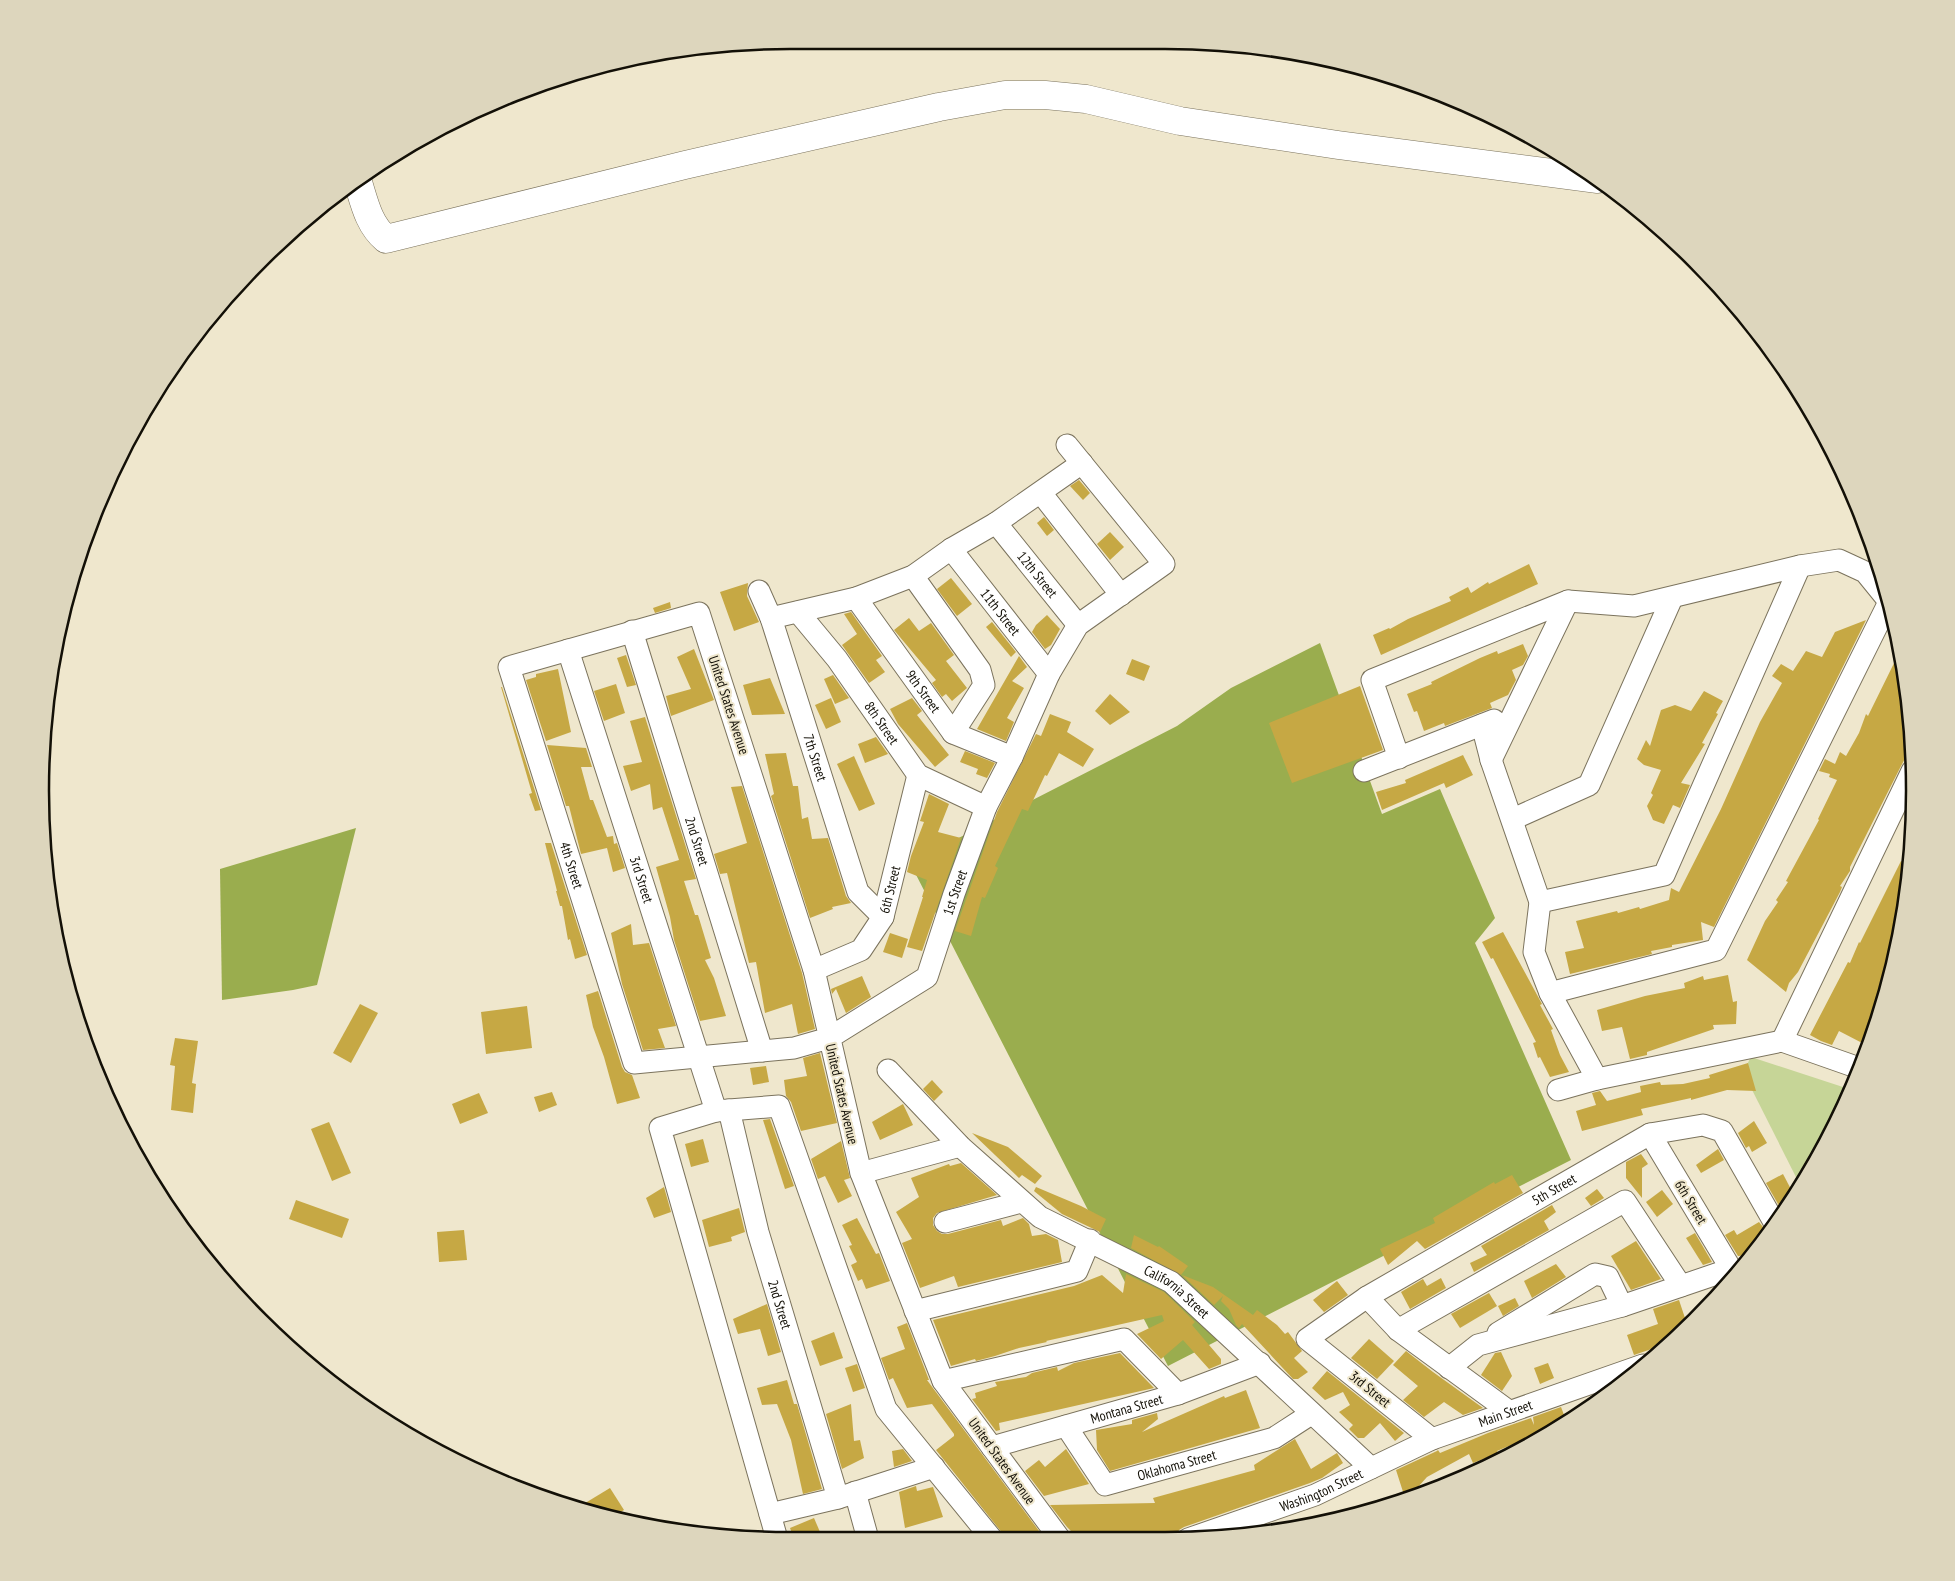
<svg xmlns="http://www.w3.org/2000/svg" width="1955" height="1581" font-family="'PT Sans Narrow',sans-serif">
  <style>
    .green { fill: #c6d597 }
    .forest { fill: #9aad4e }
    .building { fill: #c6a844 }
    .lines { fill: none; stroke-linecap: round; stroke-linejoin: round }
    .minor-casing { stroke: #7b735d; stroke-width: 23 }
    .tertiary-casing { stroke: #7b735d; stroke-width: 29 }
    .minor { stroke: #fff; stroke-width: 21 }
    .tertiary { stroke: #fff; stroke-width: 28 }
    .labels { text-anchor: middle; stroke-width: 4; stroke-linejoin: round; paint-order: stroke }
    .street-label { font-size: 14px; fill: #131007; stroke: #efe7cd }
    .rim { fill: none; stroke: #131007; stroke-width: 2.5 }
  </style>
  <rect width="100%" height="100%" fill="#efe7cd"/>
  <path class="green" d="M1751,1057L1849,1089L1815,1165L1800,1185L1743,1072Z"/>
  <g class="forest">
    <path d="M1320,643L1382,814L1440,789L1495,918L1475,943L1571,1160L1168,1366L910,863L1177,726L1231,688Z"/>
    <path d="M356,828L317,985L293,990L222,1000L220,869Z"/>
  </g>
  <g class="building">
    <path d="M1079,480L1090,493L1083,500L1070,486Z"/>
    <path d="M1044,517L1054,530L1047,536L1037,523Z"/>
    <path d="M1110,532L1124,547L1110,560L1097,544Z"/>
    <path d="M1529,564L1538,584L1381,655L1373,635L1389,628L1390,629L1408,619L1451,601L1449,597L1468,587L1471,593L1488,582L1489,584Z"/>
    <path d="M951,578L972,604L957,616L937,589Z"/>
    <path d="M748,583L747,596L759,622L734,631L720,592Z"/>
    <path d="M670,602L671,608L655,613L653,608Z"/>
    <path d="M851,612L882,656L876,660L885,672L869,683L842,645L857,634L844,614Z"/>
    <path d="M1047,615L1060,629L1051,645L1045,649L1032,632L1036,625Z"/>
    <path d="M909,618L919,631L931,623L954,655L946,661L967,688L952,701L946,694L942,697L932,683L936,680L894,630Z"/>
    <path d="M1866,620L1714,927L1701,922L1703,940L1672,945V947L1651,951L1652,954L1570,974L1565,952L1584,948L1576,921L1617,911L1618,913L1639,907L1640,909L1669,900L1671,888L1679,892L1721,809L1760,722L1782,683L1772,676L1781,664L1793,671L1806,651L1822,657L1835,632Z"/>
    <path d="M992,622L1016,652L1011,657L986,627Z"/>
    <path d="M1523,644L1528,656L1523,665L1512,670L1516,680L1508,695L1490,703L1492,708L1445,726L1444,723L1424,731L1417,711L1414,712L1407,694L1432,684L1431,682L1480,658L1497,651L1498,654Z"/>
    <path d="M694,649L714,700L671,716L666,696L691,689L677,657Z"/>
    <path d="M1899,653L1913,744L1901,766L1850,867V871L1840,886L1842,887L1840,892L1798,972L1789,983L1786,992L1747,960L1765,921L1778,902L1776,900L1788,882L1786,881L1819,820L1818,819L1837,780L1829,777L1830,774L1819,771L1825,759L1835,764L1840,752L1846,756L1859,733L1866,714L1868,716Z"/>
    <path d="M626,655L636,685L627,687L617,658Z"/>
    <path d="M1019,656L1027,667L1012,681L1024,688L1007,718L1014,722L1006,741L977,729Z"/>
    <path d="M1132,659L1150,666L1144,681L1126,674Z"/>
    <path d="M558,669L571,732L546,741L526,680L536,677V674Z"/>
    <path d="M833,675L849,698L835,704L824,679Z"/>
    <path d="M770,678L785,714L752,715L743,685Z"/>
    <path d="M616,684L625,713L604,721L594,691Z"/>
    <path d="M1360,686L1383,750L1292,783L1269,723Z"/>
    <path d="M501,687H502L541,810L535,811L529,794L532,793Z"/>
    <path d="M1704,691L1723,701L1716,713L1718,714L1702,743L1705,744L1681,783L1690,785L1680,808L1673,805L1664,824L1653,820L1647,806L1653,795L1651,793L1661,770L1644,765L1637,759L1646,740L1650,746L1661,710L1675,705L1691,711Z"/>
    <path d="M1110,694L1130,712L1110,725L1095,711Z"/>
    <path d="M831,698L841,722L826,729L815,705Z"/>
    <path d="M912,698L922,711L917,715L949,755L935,767L898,724L890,709Z"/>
    <path d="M1050,714L1071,722L1067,732L1094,749L1083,767L1059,753L1047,776L1045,775L1028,811L1022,809L995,866L998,868L985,898L982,897L971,936L955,931L997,812L1036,734L1041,736Z"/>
    <path d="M645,717L696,879L684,881L695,915H698L711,958L705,960L714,978L726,1016L700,1021L674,940L670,917L656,867L679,860L662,807L653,810L650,784L631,791L623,766L642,762L630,721Z"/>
    <path d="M876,737L888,754L865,763L858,744Z"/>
    <path d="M547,745L586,748L592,767H581L590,800H593L607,837L613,836L614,844L617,843L625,868L613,872L607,848L581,854L569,806H566Z"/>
    <path d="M965,751L995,763L987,778L976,774L978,769L960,762Z"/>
    <path d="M786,753L793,786H798L802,819L808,817L812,839L828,838L846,896L851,903L832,907L833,909L810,918L771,796L774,794L765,754Z"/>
    <path d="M1463,755L1473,775L1446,788L1444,783L1382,810L1376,792L1406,783L1405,780Z"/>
    <path d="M854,756L875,804L859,811L837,764Z"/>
    <path d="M742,786L802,973L815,1029L798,1034L792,1004L765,1013L756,962L749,963L727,873L720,874L714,854L747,843L731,787Z"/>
    <path d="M929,794L949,804L938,832L961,838L922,951L907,947L923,897H922L927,880L907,872L911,856L924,822L920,821Z"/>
    <path d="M545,843H551L587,955L575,959L570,939L568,940L562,906H560L556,891H557Z"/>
    <path d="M1901,861L1909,864V888L1876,1029L1866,1045L1839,1031L1832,1045L1821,1041L1810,1035L1848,962L1850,963L1859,942L1860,943Z"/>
    <path d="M631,924L633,945L649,943L676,1026L658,1029L665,1048L643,1050L622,984L611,933Z"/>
    <path d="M1503,932L1542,1004L1540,1005L1553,1029L1551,1030L1560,1055L1569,1072L1550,1077L1540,1057L1538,1058L1533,1043L1536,1042L1493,958L1491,959L1482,942Z"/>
    <path d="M890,933L908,939L902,958L883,952Z"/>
    <path d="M1728,975L1733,1002L1737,1001L1736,1024L1713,1025L1714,1029L1647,1052V1055L1630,1059L1622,1027L1602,1031L1597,1010L1645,996L1685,988L1684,983L1703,976L1704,980Z"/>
    <path d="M862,976L871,997L846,1013L836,989L832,994L831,989Z"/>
    <path d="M598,991L622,1067L625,1072L632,1075L640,1098L617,1104L604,1057L593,1027L586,995Z"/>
    <path d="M360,1004L378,1013L351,1063L333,1053Z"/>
    <path d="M527,1006L532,1048L486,1054L481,1012Z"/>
    <path d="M175,1038L198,1041L192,1083L196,1084L193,1113L171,1110L175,1066L170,1065Z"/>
    <path d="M820,1053L837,1123L801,1131L791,1102L786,1096L784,1080L807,1076L803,1058Z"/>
    <path d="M1748,1063L1756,1091L1727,1090L1691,1100V1098L1641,1109L1643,1115L1582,1131L1576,1111L1596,1105L1592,1093L1600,1091L1607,1101L1641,1092L1640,1086L1660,1082L1661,1085L1683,1084L1710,1078L1709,1075Z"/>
    <path d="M766,1066L769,1082L753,1085L750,1068Z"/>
    <path d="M932,1080L943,1092L934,1101L923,1089Z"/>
    <path d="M552,1092L557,1105L539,1112L534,1097Z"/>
    <path d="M479,1093L488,1113L460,1124L452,1104Z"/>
    <path d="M903,1104L913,1125L880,1140L872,1122Z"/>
    <path d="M770,1119L794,1186L785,1189L763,1120Z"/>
    <path d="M1754,1121L1767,1143L1752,1152L1749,1146L1746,1148L1738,1133Z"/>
    <path d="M329,1122L351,1173L332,1181L311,1129Z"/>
    <path d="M972,1133L1008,1147L1042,1176L1035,1184L1022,1175L1019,1178Z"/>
    <path d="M703,1139L709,1162L691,1167L685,1144Z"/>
    <path d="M841,1141L850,1178L844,1180L852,1196L838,1203L825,1176L818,1179L811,1159Z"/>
    <path d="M1718,1149L1724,1160L1701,1173L1696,1165Z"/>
    <path d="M1641,1154L1648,1164L1642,1168V1198L1626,1178V1162Z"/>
    <path d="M961,1163L997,1195L937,1213L933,1218V1225L937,1231L942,1234H948L1001,1220L1003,1226L1023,1218L1029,1224L1032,1236L1046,1234L1058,1240L1062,1262L958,1287L954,1276L920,1288L902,1243L912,1239L896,1212L919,1197L911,1178L949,1164L950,1166Z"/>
    <path d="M1783,1174L1794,1195L1782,1211L1766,1183Z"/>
    <path d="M1512,1175L1523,1193L1425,1249L1417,1241L1388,1265L1380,1249L1435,1223L1433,1218L1494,1182L1495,1184Z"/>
    <path d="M664,1187L671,1212L654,1218L646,1198Z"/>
    <path d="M1036,1187L1081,1206L1106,1219L1100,1232L1062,1214L1034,1191Z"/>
    <path d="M1597,1189L1604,1198L1591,1206L1585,1198Z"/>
    <path d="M1662,1190L1673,1204L1657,1217L1646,1202Z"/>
    <path d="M296,1200L349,1219L342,1238L289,1219Z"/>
    <path d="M1552,1205L1556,1212L1544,1221L1549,1230L1474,1272L1470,1263L1487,1255L1481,1246Z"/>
    <path d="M739,1208L745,1232L731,1237L732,1241L709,1247L702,1220Z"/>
    <path d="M857,1218L876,1254L879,1253L890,1281L866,1289L862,1279L858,1281L851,1265L857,1262L849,1246L852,1245L842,1225Z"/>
    <path d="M1759,1222L1767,1232L1750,1255L1738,1256L1725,1235L1734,1230L1737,1235Z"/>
    <path d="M464,1230L467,1260L439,1262L437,1232Z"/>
    <path d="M1695,1233L1712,1262L1703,1265L1686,1238Z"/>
    <path d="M1134,1235L1158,1247L1159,1246L1188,1266L1181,1275L1131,1248Z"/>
    <path d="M1636,1241L1661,1279L1631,1290L1611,1256Z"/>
    <path d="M1556,1264L1566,1277L1532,1298L1524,1281Z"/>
    <path d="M1126,1274L1164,1292L1195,1322L1192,1325L1221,1359V1364L1209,1369L1183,1340L1161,1359L1137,1334L1164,1321L1162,1315L1046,1341L1047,1342L1019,1348L995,1356L976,1361L975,1359L951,1366L933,1320L1074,1286L1102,1275L1123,1293Z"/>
    <path d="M1182,1275L1213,1287L1253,1315L1257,1310L1277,1325L1285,1334L1288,1332L1302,1351L1294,1358L1308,1372L1298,1379H1293L1242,1324L1239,1328L1236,1325L1229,1309L1221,1301L1223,1296L1214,1305Z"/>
    <path d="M1441,1278L1446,1288L1410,1309L1401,1292L1423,1279L1427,1286Z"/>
    <path d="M1337,1281L1348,1295L1324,1312L1313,1300Z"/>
    <path d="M1489,1293L1497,1306L1460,1328L1451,1314Z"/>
    <path d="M1515,1298L1519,1306L1503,1316L1498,1306Z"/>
    <path d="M1679,1300L1687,1324L1666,1344L1634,1355L1627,1335L1658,1324L1653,1309Z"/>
    <path d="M767,1304L781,1352L768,1356L760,1329L738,1334L733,1319Z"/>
    <path d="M907,1323L929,1380H927L1045,1539H1007L936,1450L954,1436V1434L932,1404L907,1408L893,1378L889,1380L881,1358L905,1349L897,1327Z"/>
    <path d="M834,1332L843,1358L820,1366L811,1341Z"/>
    <path d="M1369,1339L1394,1361L1377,1379L1351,1358Z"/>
    <path d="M1406,1351L1433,1372L1483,1408L1463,1415L1444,1402L1424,1417L1403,1400L1418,1386L1393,1365Z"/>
    <path d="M1501,1352L1512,1376L1502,1391L1481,1375L1495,1353Z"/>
    <path d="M1120,1353L1154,1388L999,1423L1000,1430L996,1431L972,1399L976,1398L975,1393L997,1386L995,1382L1026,1377L1032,1373L1057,1367L1058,1371L1074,1363Z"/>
    <path d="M1548,1363L1554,1378L1540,1384L1534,1368Z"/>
    <path d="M857,1364L865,1388L853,1392L845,1368Z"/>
    <path d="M1327,1371L1404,1433L1395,1441L1380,1423L1364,1438H1358L1349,1429L1353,1425L1339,1412L1350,1405L1343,1392L1325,1400L1312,1388Z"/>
    <path d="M787,1380L794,1404H797L822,1489L803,1494L791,1440L777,1404L762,1405L757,1388Z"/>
    <path d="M1246,1390L1260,1428L1110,1471L1097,1450L1096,1430L1132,1424V1420L1157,1413L1158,1419L1142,1432L1224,1396L1225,1398Z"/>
    <path d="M851,1404L854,1441L860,1440L864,1458L842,1469L826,1414Z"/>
    <path d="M1561,1407L1566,1420L1545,1433L1544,1431L1497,1451L1498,1453L1473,1463L1469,1454L1427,1477L1409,1497L1405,1498L1396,1470L1437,1451L1438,1450L1440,1453L1488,1433L1531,1418L1534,1425L1533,1417Z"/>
    <path d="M1295,1439L1311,1469L1337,1453L1343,1463L1322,1478L1310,1483L1184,1527L1179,1530L1176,1536L1166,1539H1079L1067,1527L1050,1505L1155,1503L1153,1498L1255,1470L1254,1465Z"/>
    <path d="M903,1449L912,1461L894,1467L892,1451Z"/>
    <path d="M1066,1449L1089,1484L1044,1496L1025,1471L1039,1460L1045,1467Z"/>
    <path d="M916,1486L917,1491L933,1487L943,1517L905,1528L899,1492Z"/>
    <path d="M610,1488L624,1510L611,1518L597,1516L577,1508Z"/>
    <path d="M814,1518L823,1539H794L790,1528Z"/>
  </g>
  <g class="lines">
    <defs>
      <g id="minor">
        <path d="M1041,493L1121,595"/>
        <path id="s1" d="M996,523L1078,625"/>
        <path id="s2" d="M951,549L1049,674"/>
        <path d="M913,576L980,670L984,685L953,733"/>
        <path id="s3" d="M759,591L771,618L858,892L883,917"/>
        <path id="s4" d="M856,598L953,733L1012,757"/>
        <path id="s5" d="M798,612L837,659L918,775L986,807"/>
        <path d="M771,618L856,598L913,576L951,549L996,523L1082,463"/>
        <path id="s6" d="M632,631L762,1051"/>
        <path id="s7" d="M568,650L716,1111"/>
        <path d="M1482,725L1491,760L1540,902L1534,952L1550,993L1597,1079"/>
        <path d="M1399,758L1372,680L1568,601L1634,606L1800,566L1839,560L1865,572L1891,604"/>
        <path d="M1491,760L1568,601"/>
        <path d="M1364,771L1494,720"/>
        <path d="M1513,819L1589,785L1672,598"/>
        <path d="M1540,902L1664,875L1800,566"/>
        <path id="s8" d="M814,970L861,950L883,917L918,775"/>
        <path d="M1550,993L1716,950L1889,602"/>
        <path d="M1782,1041L1912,771"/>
        <path id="s9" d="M888,1070L960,1146L1040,1217L1171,1282L1371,1468"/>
        <path d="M1558,1090L1597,1079L1782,1041L1859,1068"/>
        <path id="s10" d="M729,1110L758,1232L838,1498"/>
        <path d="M861,1173L960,1146"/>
        <path d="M945,1222L1021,1202"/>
        <path d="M1367,1297L1398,1330L1510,1412"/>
        <path d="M915,1311L1077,1271L1090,1240"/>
        <path d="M1398,1330L1625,1201L1681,1286"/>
        <path d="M1498,1333L1595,1274L1608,1277L1622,1306"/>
        <path d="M1449,1368L1478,1345L1622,1306L1731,1269L1650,1134"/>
        <path d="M943,1381L1124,1339L1178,1394"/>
        <path id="s11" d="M1066,1426L1105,1485L1274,1438L1311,1414"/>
        <path id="s12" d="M1432,1439L1307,1339L1367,1297L1650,1134L1703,1125L1722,1131L1774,1222"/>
        <path id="s13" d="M992,1447L1178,1394L1260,1363"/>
        <path d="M855,1492L868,1539"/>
        <path d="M770,1514L838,1498L934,1467"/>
        <path d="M777,1539L660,1128L716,1111L779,1106L886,1409L992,1539"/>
        <path id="s14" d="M1060,1539L943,1381L861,1173L814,970L699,613L509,667L634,1063L794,1048L829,1038L927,977L954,894L986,807L1012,757L1049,674L1078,625L1164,564L1067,445"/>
        <path id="s15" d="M1188,1539L1315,1495L1432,1439L1643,1365"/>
      </g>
      <path id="tertiary" d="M357,179C364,201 368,224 386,239L685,165L939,107L1005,95H1045L1086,99L1180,121L1338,145L1598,179"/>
    </defs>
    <use href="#minor" class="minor-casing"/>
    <use href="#tertiary" class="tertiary-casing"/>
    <use href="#minor" class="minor"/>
    <use href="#tertiary" class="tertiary"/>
  </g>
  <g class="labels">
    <g class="street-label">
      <text dy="5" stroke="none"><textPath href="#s1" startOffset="66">12th Street</textPath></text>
      <text dy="5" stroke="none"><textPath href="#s2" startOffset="80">11th Street</textPath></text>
      <text dy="5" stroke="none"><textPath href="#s4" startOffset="115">9th Street</textPath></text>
      <text transform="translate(729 705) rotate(72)" y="5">United States Avenue</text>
      <text dy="5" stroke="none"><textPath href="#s5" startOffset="139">8th Street</textPath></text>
      <text dy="5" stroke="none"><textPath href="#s3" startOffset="176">7th Street</textPath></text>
      <text dy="5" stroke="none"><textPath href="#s6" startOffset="220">2nd Street</textPath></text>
      <text dy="5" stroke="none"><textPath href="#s14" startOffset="1409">4th Street</textPath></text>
      <text dy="5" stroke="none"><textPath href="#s7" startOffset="241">3rd Street</textPath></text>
      <text dy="5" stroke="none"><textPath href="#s8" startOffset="119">6th Street</textPath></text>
      <text dy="5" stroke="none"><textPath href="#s14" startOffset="2018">1st Street</textPath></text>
      <text transform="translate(842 1094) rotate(77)" y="5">United States Avenue</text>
      <text dy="5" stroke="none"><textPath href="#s12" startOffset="449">5th Street</textPath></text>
      <text transform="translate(1691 1202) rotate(59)" y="5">6th Street</text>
      <text dy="5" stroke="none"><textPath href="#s9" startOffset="368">California Street</textPath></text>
      <text dy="5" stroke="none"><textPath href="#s10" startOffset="201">2nd Street</textPath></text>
      <text transform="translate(1370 1389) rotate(39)" y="5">3rd Street</text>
      <text dy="5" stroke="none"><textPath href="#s13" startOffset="140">Montana Street</textPath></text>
      <text dy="5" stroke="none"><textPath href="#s15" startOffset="342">Main Street</textPath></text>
      <text transform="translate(1002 1461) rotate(54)" y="5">United States Avenue</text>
      <text dy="5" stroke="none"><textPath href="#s11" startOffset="145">Oklahoma Street</textPath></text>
      <text dy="5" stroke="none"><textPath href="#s15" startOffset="142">Washington Street</textPath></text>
    </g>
  </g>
  <path d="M0 0H1955V1581H0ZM790 49H1165A741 741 0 0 1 1906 790V791A741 741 0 0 1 1165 1532H790A741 741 0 0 1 49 791V790A741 741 0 0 1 790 49Z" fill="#ddd6bd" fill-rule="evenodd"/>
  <path class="rim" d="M790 49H1165A741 741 0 0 1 1906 790V791A741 741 0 0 1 1165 1532H790A741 741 0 0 1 49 791V790A741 741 0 0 1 790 49Z"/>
</svg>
